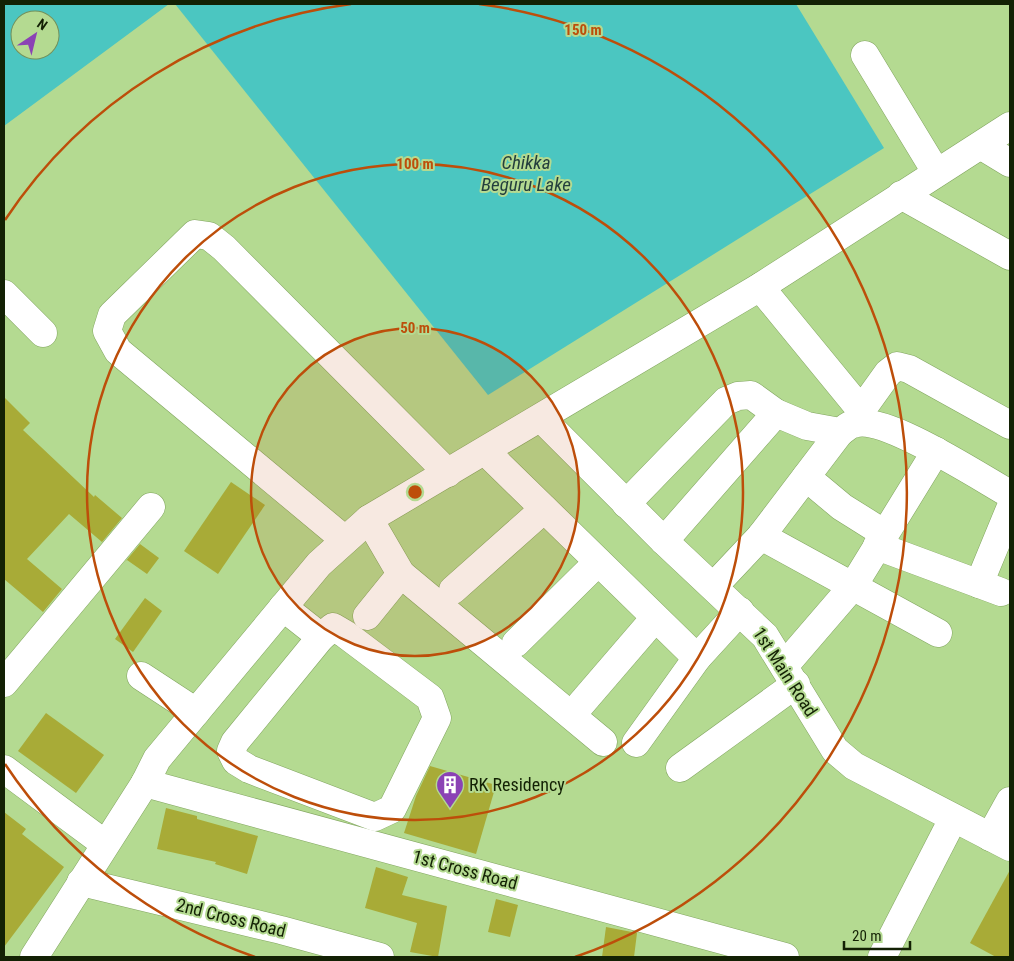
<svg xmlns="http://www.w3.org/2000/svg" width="1014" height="961" font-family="'Roboto Condensed',sans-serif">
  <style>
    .water { fill: #4bc6c1; fill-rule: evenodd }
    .building { fill: #a8ab37 }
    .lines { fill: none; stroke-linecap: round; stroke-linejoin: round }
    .minor-casing { stroke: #81a55f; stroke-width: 29 }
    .minor { stroke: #fff; stroke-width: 28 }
    .ring { fill: none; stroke: #bd4e0a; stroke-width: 2.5 }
    .labels { text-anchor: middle; stroke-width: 4; stroke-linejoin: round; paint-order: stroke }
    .street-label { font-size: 18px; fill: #132104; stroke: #b4da91 }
    .poi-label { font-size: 18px; fill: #132104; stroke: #b4da91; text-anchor: start }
    .water-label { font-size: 19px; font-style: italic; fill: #243f3d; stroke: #b4da91 }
    .centre { fill: #bd4e0a; stroke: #b4da91; stroke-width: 2.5 }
    .ring-label { font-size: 15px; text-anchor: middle; font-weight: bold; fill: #bd4e0a; stroke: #b4da91; stroke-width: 4; stroke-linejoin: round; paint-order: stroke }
  </style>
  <rect width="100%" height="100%" fill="#b4da91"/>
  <g class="water">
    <path d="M4,4H169L4,126ZM20,20H50V50H20Z"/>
    <path d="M175,4H796L884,148L488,395Z"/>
  </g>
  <g class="building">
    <path d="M4,397L30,423L23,430L94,497L95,495L122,518L102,542L69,514L27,559L62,589L43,612L4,579Z"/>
    <path d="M231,482L265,505L218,574L184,551Z"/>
    <path d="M140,544L159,558L147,574L127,560L125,562Z"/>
    <path d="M145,598L162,611L133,652L115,639Z"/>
    <path d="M46,713L104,755L76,793L18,751Z"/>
    <path d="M430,766L496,785L476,854L404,833L416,796Z"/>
    <path d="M166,808L197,816V819L258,836L247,874L215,864L216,862L157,849Z"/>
    <path d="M4,812L26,829L22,834L64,867L4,947Z"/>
    <path d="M376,867L408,877L402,895L447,906L438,957L410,952L417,923L365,908Z"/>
    <path d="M1010,870V957H996L970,943Z"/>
    <path d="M496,899L518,905L510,937L488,932Z"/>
    <path d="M606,927L637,933L634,957H602Z"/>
  </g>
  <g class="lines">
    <defs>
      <g id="minor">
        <path d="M865,55L936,172"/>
        <path d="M982,146L1010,163"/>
        <path d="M901,195L1010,256"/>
        <path d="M760,287L856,404L865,405L888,373L897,366L909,369L1010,425"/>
        <path d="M4,294L43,333"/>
        <path d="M541,418L664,541L765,636L835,750L854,766L1010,847"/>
        <path d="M485,451L697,658"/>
        <path d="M806,477L842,507L885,534"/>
        <path d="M626,504L726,401L738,396L751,395L776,413L807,426L840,432C844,430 848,425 853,424C883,413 981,478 1010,494"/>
        <path d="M369,519L401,574L603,742"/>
        <path d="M761,536L938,633"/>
        <path d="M345,540L118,351L107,331L112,315L195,234L209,236L224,248L448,473"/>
        <path d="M664,541L776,413"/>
        <path d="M877,546L1001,592"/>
        <path d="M979,584L1010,509"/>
        <path d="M714,586L761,536L840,432"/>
        <path d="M453,590L544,509"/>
        <path d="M283,607L321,637"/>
        <path d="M367,616L401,574"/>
        <path d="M333,627L345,634L430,698L437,718L392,809L375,817L249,769L236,761L231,751L235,742L321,637Z"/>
        <path d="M516,643L598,562"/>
        <path d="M785,665L853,586L936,451"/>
        <path d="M141,676L196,712"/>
        <path d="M4,683L151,507"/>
        <path d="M581,704L655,618"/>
        <path d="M636,743L697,658L740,611"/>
        <path d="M680,768L796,684"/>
        <path d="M4,769L105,844"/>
        <path d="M145,783L785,957"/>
        <path d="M990,837L1010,801"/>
        <path d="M81,882L281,930L380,957"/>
        <path d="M34,957L145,783L157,759L319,564L369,519L760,287L1010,126"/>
        <path d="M882,957L953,819"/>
      </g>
    </defs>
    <use href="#minor" class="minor-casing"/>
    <use href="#minor" class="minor"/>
  </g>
  <circle cx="415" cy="492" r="164" fill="#bd4e0a" fill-opacity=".12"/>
  <g class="ring">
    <circle cx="415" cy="492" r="164"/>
    <circle cx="415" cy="492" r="328"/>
    <path d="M255 957A492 492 0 0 1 5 764M5 220A492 492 0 0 1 351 4M479 4A492 492 0 0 1 575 957"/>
  </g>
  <defs>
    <symbol id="building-pin" viewBox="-11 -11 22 30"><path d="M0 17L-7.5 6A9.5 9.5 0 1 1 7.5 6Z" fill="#8b42b5" stroke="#b4da91"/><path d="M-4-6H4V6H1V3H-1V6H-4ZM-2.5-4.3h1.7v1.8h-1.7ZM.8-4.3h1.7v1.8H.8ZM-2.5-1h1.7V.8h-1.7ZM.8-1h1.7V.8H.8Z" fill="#fff"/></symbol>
  </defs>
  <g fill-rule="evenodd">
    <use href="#building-pin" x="434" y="769" width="32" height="43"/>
  </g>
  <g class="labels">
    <g class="street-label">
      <text transform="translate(785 672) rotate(57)" y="6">1st Main Road</text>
      <text transform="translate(465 870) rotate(15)" y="6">1st Cross Road</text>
      <text transform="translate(231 918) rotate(14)" y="6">2nd Cross Road</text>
    </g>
    <g class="poi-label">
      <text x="469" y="791">RK Residency</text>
    </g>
    <g class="water-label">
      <text x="526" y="169">Chikka<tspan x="526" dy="22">Beguru Lake</tspan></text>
    </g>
  </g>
  <circle cx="415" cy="492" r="8" class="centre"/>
  <g class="ring-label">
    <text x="583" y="35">150 m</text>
    <text x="415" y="169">100 m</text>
    <text x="415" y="333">50 m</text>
  </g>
  <rect width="1014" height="961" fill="none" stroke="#132104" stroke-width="10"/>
  <g transform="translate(35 35) rotate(35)"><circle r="24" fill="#b4da91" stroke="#749059"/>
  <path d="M0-4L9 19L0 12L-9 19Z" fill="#8b42b5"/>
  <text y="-8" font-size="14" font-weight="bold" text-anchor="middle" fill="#132104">N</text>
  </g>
  <path d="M844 941v8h66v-8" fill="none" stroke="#132104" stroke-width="2.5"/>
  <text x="852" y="941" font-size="15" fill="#132104" stroke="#b4da91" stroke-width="4" paint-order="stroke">20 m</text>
</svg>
